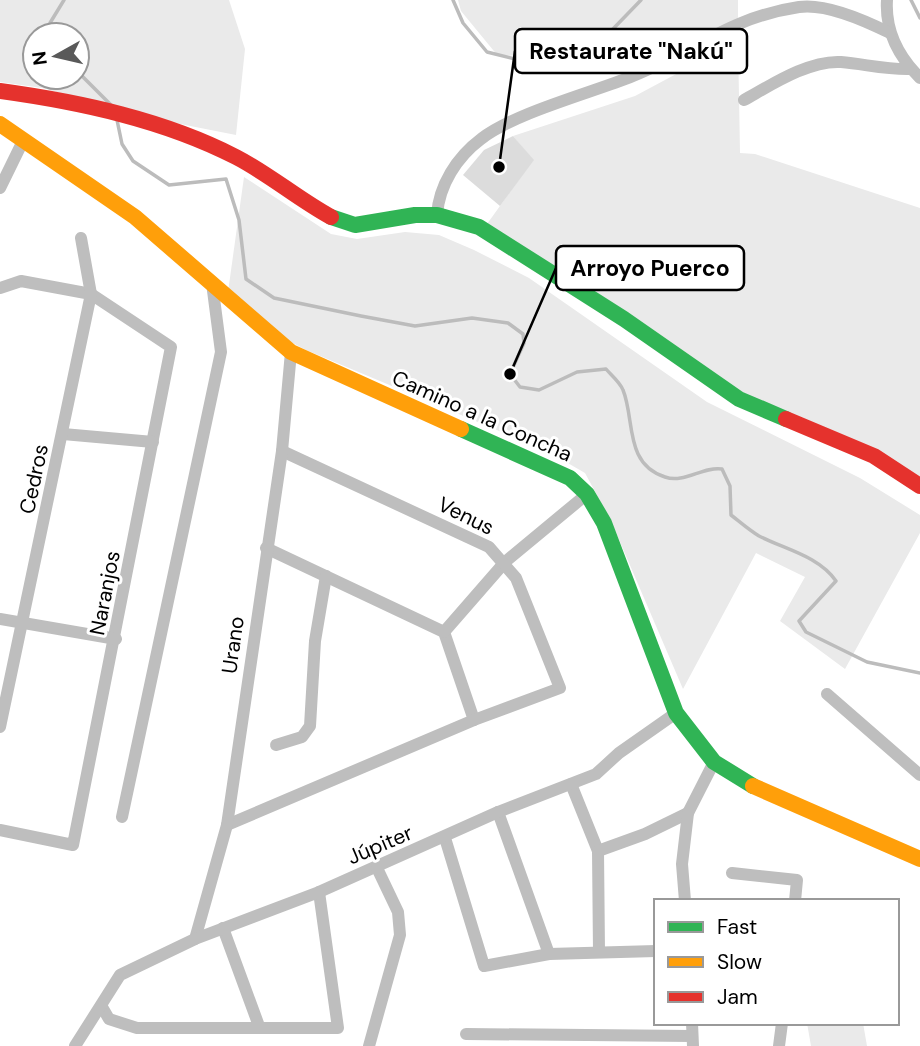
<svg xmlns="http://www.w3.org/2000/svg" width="920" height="1046" font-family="'DM Sans',sans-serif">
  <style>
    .green { fill: #eaeaea; fill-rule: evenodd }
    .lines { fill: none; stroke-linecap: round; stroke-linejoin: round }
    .stream { stroke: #bcbcbc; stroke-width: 3.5 }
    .building { fill: #dcdcdc }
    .street { stroke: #bebebe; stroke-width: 12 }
    .fast { stroke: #30b455; stroke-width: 16 }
    .slow { stroke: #ff9f0a; stroke-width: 16 }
    .jam { stroke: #e5322d; stroke-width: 16 }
    .labels { text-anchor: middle; stroke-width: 6; stroke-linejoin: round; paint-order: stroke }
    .street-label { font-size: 21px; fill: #000; stroke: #fff }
    .leader { fill: none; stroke: #000; stroke-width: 2.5 }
    .callout-dot { fill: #000; stroke: #fff; stroke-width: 2.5 }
    .callout { fill: #fff; stroke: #000; stroke-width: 2.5 }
    .callout-label { font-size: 23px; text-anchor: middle; font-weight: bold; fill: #000 }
  </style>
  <rect width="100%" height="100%" fill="#fff"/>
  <g class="green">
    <path d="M0,0H229L245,49L236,135L160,120L42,88L0,82ZM35,35H77V77H35Z"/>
    <path d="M458,0H738V24L632,75L595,36L555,54L498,56L461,11Z"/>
    <path d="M738,41L740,153L755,154L920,208V493L877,466L739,394L482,231L533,160L513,136L635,96Z"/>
    <path d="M244,177L331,234L357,239L405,232L439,235L474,250L529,278L707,402L860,478L920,515V533L845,669L780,621L805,577L756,553L683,689L611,521L585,473L547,451L306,350L281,337L228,292Z"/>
    <path d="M807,1023H863L867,1046H811Z"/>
  </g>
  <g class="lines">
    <g class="stream">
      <path d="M453,0L463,23L487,52L527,62L581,49L612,30L641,0"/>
      <path d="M911,0L920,18"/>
      <path d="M51,35L50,23L64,0"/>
      <path d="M77,71L113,107"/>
      <path d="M117,120L122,144L133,161L169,185L226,179L239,220L246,279L274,298L361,316L415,326L472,318L508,323L523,334L524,343L510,374L520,387L539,390L577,372L606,369C611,375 620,382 623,390C635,419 624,464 665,477C684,484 703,466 722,469L730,486L731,515C740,522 749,530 759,536C784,549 819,556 836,581L799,621L806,632L867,662L920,673"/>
    </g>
  </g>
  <path class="building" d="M513,136L534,160L500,206L463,175L484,150Z"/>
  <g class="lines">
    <g class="street">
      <path d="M887,0C885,31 899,57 920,78"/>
      <path d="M744,100C771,85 809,60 841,62C865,64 887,70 911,69"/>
      <path d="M0,188L23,141"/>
      <path d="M437,215C439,185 457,157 481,139C514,113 591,93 633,76C693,52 730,17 799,7C826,3 866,21 890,33"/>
      <path d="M0,288L21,281L91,294L171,347L73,845L0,830"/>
      <path d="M63,434L153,442"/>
      <path d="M266,548L444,632L474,720"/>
      <path d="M0,619L116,639"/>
      <path d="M444,632L505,562L587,494"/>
      <path d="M827,694L920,775"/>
      <path d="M0,727L91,294L81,238"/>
      <path d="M276,745L302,737L310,726L315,641L326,576"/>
      <path d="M571,784L598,851L599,952"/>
      <path d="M498,812L549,954"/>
      <path d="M122,817L221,352L212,283"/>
      <path d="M227,825L474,720L560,688L516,578L489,547L282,451"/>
      <path d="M445,838L484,966L549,954L656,951"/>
      <path d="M598,851L645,834L688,813"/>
      <path d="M732,873L797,880L795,901"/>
      <path d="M685,901L682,864L688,813L714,762"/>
      <path d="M223,928L259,1026"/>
      <path d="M195,939L227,825L282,451L291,352"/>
      <path d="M102,1007L109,1019L137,1028H338L319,892"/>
      <path d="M692,1023L693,1046"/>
      <path d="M466,1034L692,1036"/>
      <path d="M75,1046L120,975L195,939L319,892L498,812L596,774L619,753L676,713"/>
      <path d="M369,1046L400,935L398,912L377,868"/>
      <path d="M779,1046L782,1023"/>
    </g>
    <g class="fast">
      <path d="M331,217L355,225L415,215H437L479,227L624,319L739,399L786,419"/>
      <path d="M461,429L570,478L587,494L604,523L676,713L714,762L753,786"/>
    </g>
    <g class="slow">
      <path d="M0,124L135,217L291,352L461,429"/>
      <path d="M753,786L920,859"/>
    </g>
    <g class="jam">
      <path d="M0,91C80,102 164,120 236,157C269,174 298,199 331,217"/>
      <path d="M786,419L874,456L920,486"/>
    </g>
  </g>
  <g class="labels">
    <g class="street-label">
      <text transform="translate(482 416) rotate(24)" y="7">Camino a la Concha</text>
      <text transform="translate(34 479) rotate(-78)" y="7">Cedros</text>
      <text transform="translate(466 516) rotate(26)" y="7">Venus</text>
      <text transform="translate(105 593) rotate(-79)" y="7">Naranjos</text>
      <text transform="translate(233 645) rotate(-82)" y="7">Urano</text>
      <text transform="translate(380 845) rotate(-23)" y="7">Júpiter</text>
    </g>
  </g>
  <path class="leader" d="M499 167L515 51M510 374L556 268"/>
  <g class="callout-dot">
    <circle cx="499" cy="167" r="7"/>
    <circle cx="510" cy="374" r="7"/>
  </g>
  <g class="callout">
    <rect x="515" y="29" width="232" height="44" rx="7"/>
    <rect x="556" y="246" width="188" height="44" rx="7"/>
  </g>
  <g class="callout-label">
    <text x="631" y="59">Restaurate "Nakú"</text>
    <text x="650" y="276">Arroyo Puerco</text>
  </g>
  <rect x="654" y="899" width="245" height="126" fill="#ffffff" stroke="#999999" stroke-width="2"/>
  <rect x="668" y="922" width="35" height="10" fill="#30b455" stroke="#999999" stroke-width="2"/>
  <text x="717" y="934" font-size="21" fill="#000000">Fast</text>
  <rect x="668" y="957" width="35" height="10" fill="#ff9f0a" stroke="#999999" stroke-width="2"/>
  <text x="717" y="969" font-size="21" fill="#000000">Slow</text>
  <rect x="668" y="992" width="35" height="10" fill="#e5322d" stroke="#999999" stroke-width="2"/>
  <text x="717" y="1004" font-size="21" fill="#000000">Jam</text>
  <g transform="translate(56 56) rotate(262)"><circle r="33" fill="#ffffff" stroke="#999999" stroke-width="2"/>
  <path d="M0-5L12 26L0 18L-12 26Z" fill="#595959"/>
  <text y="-10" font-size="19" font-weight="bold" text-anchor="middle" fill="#000000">N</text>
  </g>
</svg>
